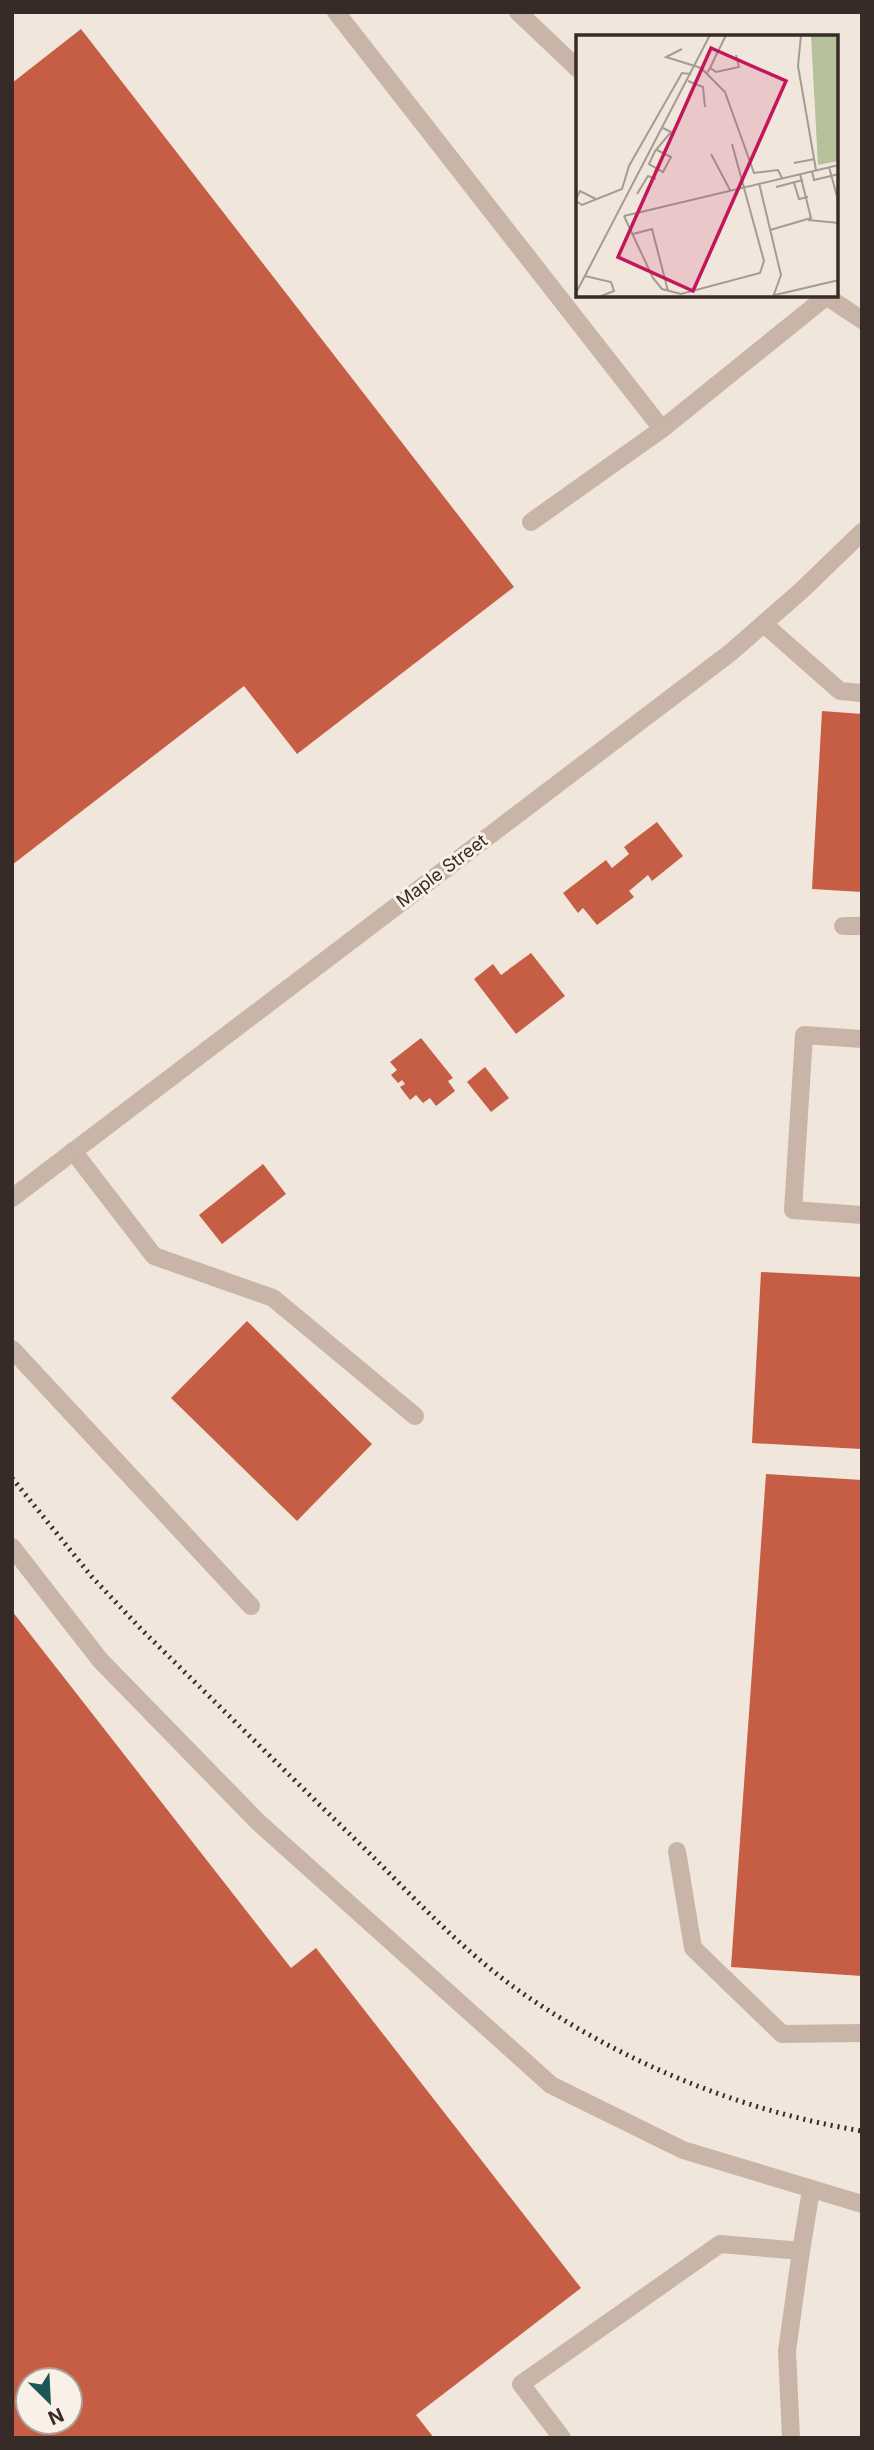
<svg xmlns="http://www.w3.org/2000/svg" width="874" height="2450" font-family="Inter,sans-serif">
  <style>
    .building { fill: #c55e45; fill-rule: evenodd }
    .lines { fill: none; stroke-linecap: round; stroke-linejoin: round }
    .minor { stroke: #c9b5a7; stroke-width: 18 }
    .rail { stroke: #362b27; stroke-width: 5; stroke-dasharray: 2 5; stroke-linecap: butt }
    .labels { text-anchor: middle; stroke-width: 6; stroke-linejoin: round; paint-order: stroke }
    .street-label { font-size: 18px; fill: #362b27; stroke: #f9f0e7 }
    .inset-road { fill: none; stroke: #a69b93; stroke-width: 2 }
    .view { fill: #c2185b; fill-opacity: 0.15; stroke: #c2185b; stroke-width: 3.5 }
    .inset-edge { fill: none; stroke: #362b27; stroke-width: 3.5 }
  </style>
  <rect width="100%" height="100%" fill="#f1e6db"/>
  <g class="building">
    <path d="M81,29L514,587L297,754L244,686L12,865V83Z"/>
    <path d="M822,711L862,714V892L812,889Z"/>
    <path d="M657,822L683,856L652,881L648,875L629,891L634,897L597,925L583,908L578,913L563,893L606,860L612,868L629,854L624,847Z"/>
    <path d="M531,953L565,996L516,1034L474,979L493,964L501,975Z"/>
    <path d="M421,1038L453,1078L448,1081L455,1091L436,1106L430,1098L423,1103L416,1095L410,1100L400,1087L405,1084L402,1080L398,1083L391,1075L397,1070L390,1062Z"/>
    <path d="M485,1067L509,1098L491,1112L467,1082Z"/>
    <path d="M263,1164L286,1194L222,1244L199,1215Z"/>
    <path d="M761,1272L862,1277L861,1449L752,1443Z"/>
    <path d="M247,1321L372,1444L297,1521L171,1398Z"/>
    <path d="M766,1474L862,1480V1976L731,1967Z"/>
    <path d="M12,1611L291,1968L316,1948L581,2288L416,2415L434,2438H12ZM28,2380H70V2422H28Z"/>
  </g>
  <g class="lines">
    <g class="minor">
      <path d="M336,12L662,429L827,296"/>
      <path d="M518,12L578,69"/>
      <path d="M826,296L862,320"/>
      <path d="M531,522L662,429"/>
      <path d="M765,625L840,691L862,693"/>
      <path d="M843,926H862"/>
      <path d="M862,1039L804,1035L793,1210L862,1215"/>
      <path d="M73,1151L154,1256L273,1298L415,1416"/>
      <path d="M12,1198L730,653L802,590L862,532"/>
      <path d="M12,1349L251,1606"/>
      <path d="M12,1547L100,1660L258,1822L551,2085L683,2150L862,2204"/>
      <path d="M677,1851L693,1948L782,2034L862,2033"/>
      <path d="M562,2438L521,2384L720,2244L801,2251L811,2190"/>
      <path d="M791,2438L787,2351L801,2251"/>
    </g>
    <path class="rail" d="M12,1478L92,1577L141,1629C217,1704 292,1778 368,1852C418,1902 467,1955 525,1995C626,2064 741,2111 862,2131"/>
  </g>
  <g class="labels">
    <g class="street-label">
      <text transform="translate(442 871) rotate(-37)" y="6">Maple Street</text>
    </g>
  </g>
  <g transform="translate(576 35)">
    <rect width="262" height="262" fill="#f1e6db"/>
    <path d="M235,0H262V126L242,130Z" fill="#b6c09b"/>
    <path class="inset-road" d="M225,0L222,31L240,135M106,14L90,22L125,33L149,57L178,138L202,135L206,143M134,33L150,0M131,38L134,33L140,37L163,32L160,20M112,46L127,52L129,72M81,115L95,122L87,137L73,129L79,116L95,97L87,93M135,119L154,155M218,128L239,124M253,132L262,165M236,136L238,145L263,139M183,148L205,240L197,262M218,148L223,164L232,162M200,152L227,145M61,159L72,141L80,144M0,164L4,156L20,164M0,166L6,170L46,154L53,131L106,38L115,39M48,181L77,243L86,254L105,259L184,238L188,226L156,109M48,181L263,130M232,185L263,188M194,195L235,183L224,139M57,199L76,194L92,256M9,241L35,247L38,256L23,262M0,258L134,0M199,260L263,245"/>
    <path class="view" d="M135,13L210,46L117,256L42,222Z"/>
    <rect width="262" height="262" class="inset-edge"/>
  </g>
  <rect width="874" height="2450" fill="none" stroke="#362b27" stroke-width="28"/>
  <g transform="translate(49 2401) rotate(156)"><circle r="33" fill="#f9f0e7" stroke="#aba19a" stroke-width="2"/>
  <path d="M0-5L12 26L0 18L-12 26Z" fill="#1d5657"/>
  <text y="-10" font-size="19" font-weight="bold" text-anchor="middle" fill="#362b27">N</text>
  </g>
</svg>
